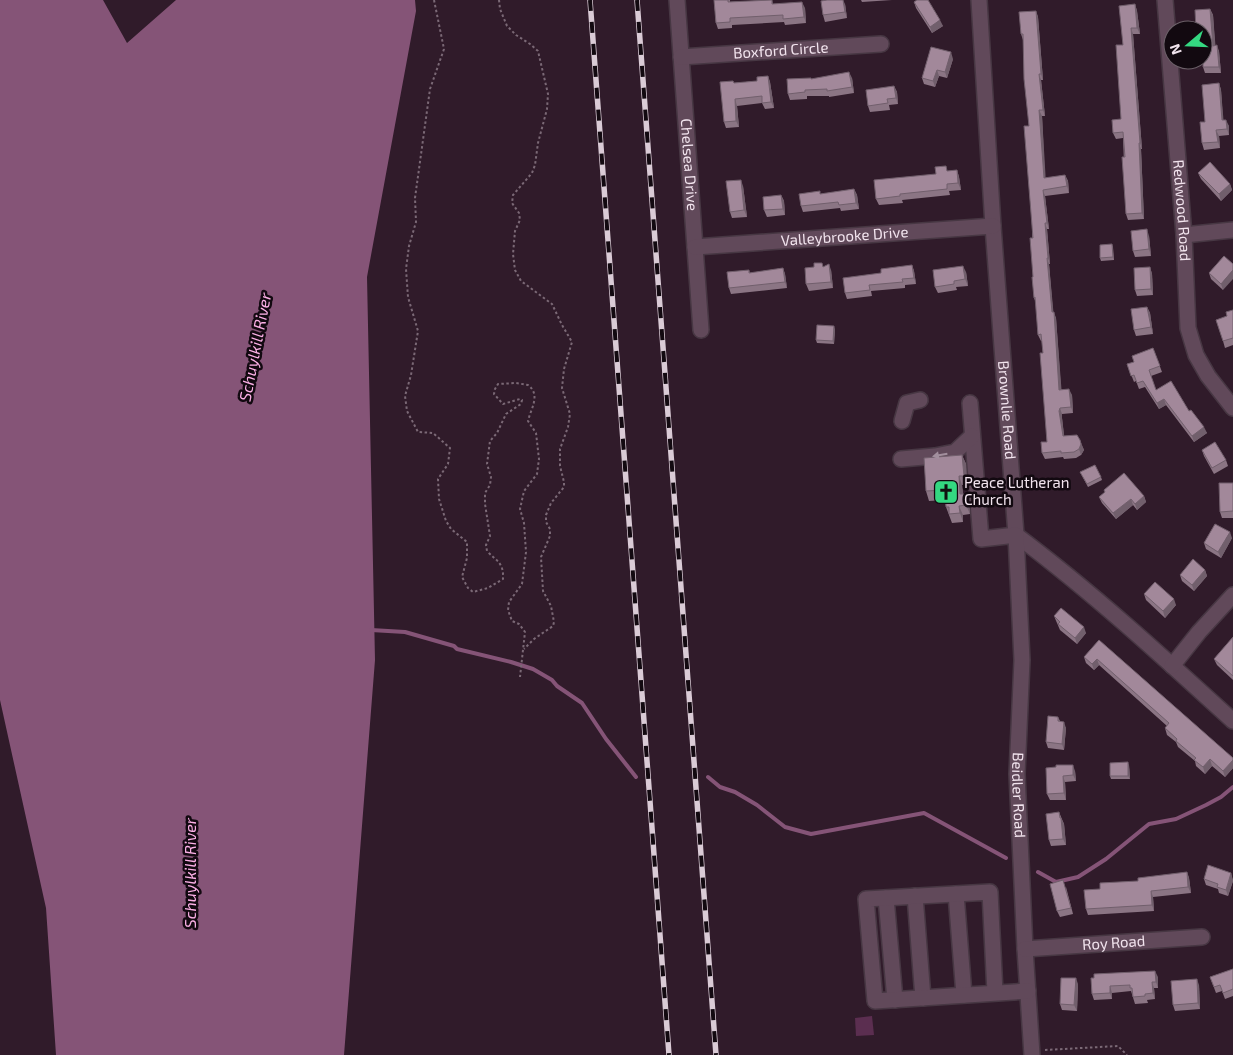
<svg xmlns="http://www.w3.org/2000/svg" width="1233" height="1055" font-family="'Exo 2',sans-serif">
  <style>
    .green { fill: #5b2e50 }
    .water { fill: #855477 }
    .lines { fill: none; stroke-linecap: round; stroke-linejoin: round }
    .stream { stroke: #855477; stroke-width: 4 }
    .minor-casing { stroke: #473743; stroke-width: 18 }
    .path { stroke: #7b6976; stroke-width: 2; stroke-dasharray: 2.5 2.5; stroke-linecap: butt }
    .minor { stroke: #61495a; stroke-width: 15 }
    .rail-casing { stroke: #dacbd6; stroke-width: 5.5 }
    .rail { stroke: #120910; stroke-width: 4; stroke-dasharray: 11; stroke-linecap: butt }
    .wall { fill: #8b7584 }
    .shaded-wall { fill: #715f6c }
    .building { fill: #a2889a; stroke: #715f6c }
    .oneway { fill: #a28f9d }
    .labels { text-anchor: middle; stroke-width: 5; stroke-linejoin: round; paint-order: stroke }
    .street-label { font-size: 15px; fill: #f2e4ee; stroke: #120910 }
    .poi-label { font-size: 15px; fill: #f2e4ee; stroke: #120910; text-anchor: start }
    .water-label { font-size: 16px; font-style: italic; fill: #fcb0e6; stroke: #120910 }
  </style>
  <rect width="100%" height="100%" fill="#301b2a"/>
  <path class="green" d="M872,1016L874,1035L856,1036L855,1018Z"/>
  <path class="water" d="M0,0H103L127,43L176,0H415L416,11L367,277L375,660L344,1055H56L46,908L0,700Z"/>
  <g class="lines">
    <g class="stream">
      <path d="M371,630L405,632L454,646L457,649L511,662L533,669L552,680L557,686L582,703L606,739L636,777"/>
      <path d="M708,777L720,787L735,792L757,805L785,827L811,834L924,813L1006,858"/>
      <path d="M1038,872L1056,882L1078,877L1106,859L1149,824L1176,819L1206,805L1221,797L1233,787"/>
    </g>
    <defs>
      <g id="minor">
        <path id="s1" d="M677,0L701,330"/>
        <path id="s2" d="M979,0L993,226L1016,535C1092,592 1163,657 1233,721"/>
        <path id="s3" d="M1165,0L1184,235L1188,328L1196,355L1208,376L1233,408"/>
        <path id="s4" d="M681,57L881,44"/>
        <path d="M1184,235L1233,230"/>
        <path id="s5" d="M695,247L993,226"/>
        <path id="s6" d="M970,403L981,539L1016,535L1022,660L1017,774L1025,949L1032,1055"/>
        <path d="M902,421L907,403L920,400"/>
        <path d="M901,459L935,456L955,452L972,436"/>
        <path d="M1172,666L1199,632L1233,595"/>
        <path d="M956,894L964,995"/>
        <path d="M915,896L923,998"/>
        <path d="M886,898L895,1000"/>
        <path id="s7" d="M1025,949L1202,937"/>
        <path d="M995,993L990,892L866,899L875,1001C926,998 977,994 1028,991"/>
      </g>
    </defs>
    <use href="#minor" class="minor-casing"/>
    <g class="path">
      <path d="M434,0L444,49L430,89L415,198L416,222L409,246L406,269L408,297L418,331L411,375L405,396L407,411L418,432L433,433L450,448L448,464L438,479L439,499L446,521L451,529L467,542V558L462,577L468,588L473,592L488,588L503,579C504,562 496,561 487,551L486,545L490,536L485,504V493L490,485L491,477L487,464L490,441L497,433L506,414L521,404L522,400L520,399L503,404L494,394L495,389L498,384L516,383L528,385C541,395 531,408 528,421L536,433L539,459L537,474L524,491L520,509L524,523L526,552L522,584L509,602L508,610L512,621L519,624L525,632L520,677"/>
      <path d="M499,0L500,9L507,26L516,35L530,44L538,51L548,94L547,109L538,143L535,165L532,173L513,195L512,203L519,213L520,220L515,231L513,254L515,270L521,281L552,304L562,325L572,342L564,369L562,388L570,414L568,427L560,449V466L564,482V487L551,503L546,515V522L550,529V536L541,557L543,591L551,606L554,622L553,626L534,639L524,649"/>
      <path d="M1045,1050L1118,1046L1127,1055"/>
    </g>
    <use href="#minor" class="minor"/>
    <defs>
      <g id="rail">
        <path d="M590,0L669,1055"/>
        <path d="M637,0L716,1055"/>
      </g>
    </defs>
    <use href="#rail" class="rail-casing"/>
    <use href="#rail" class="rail"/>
  </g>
  <g class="wall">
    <path d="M714,0H730V2L772,0L773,4L805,8L806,23L785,25L784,22L732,25V28L718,29L716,23Z"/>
    <path d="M861,0H892L862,2Z"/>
    <path d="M914,2L943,26L932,33L916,8Z"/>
    <path d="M845,4L847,18L825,22L823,15Z"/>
    <path d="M1135,4L1137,11L1140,34H1133L1142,149H1141L1144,219L1128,220L1126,214L1123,138L1116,139L1113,133L1121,119L1123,45Z"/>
    <path d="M1210,9L1213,15L1215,45L1219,51L1221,73H1205L1203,67Z"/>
    <path d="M1036,11L1038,17L1043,80H1041L1045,116H1042L1045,178L1065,175L1068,181L1069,193L1045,196L1049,229H1047L1050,264H1049L1053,312L1056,318L1061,389L1072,395L1073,413L1062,414V418L1064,436L1082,446L1084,450L1081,455L1076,458L1064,459L1063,457L1045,459L1042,453L1047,442L1043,353L1042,341H1041L1038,335L1036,303L1034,298L1029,126L1023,40L1021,34Z"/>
    <path d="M953,59L947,78L939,76L935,87L924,84L922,78Z"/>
    <path d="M768,76L770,82L774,108L765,109L762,103L737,106L739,127L726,128L724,122L734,83L757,81Z"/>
    <path d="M852,78L854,93L829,97V96H807V99L790,100L788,94L811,79Z"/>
    <path d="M1219,83L1221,90L1223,120L1229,126V135L1219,136L1220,148L1204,150L1202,143L1205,122Z"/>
    <path d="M894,86L897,92L898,104L889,105L890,110L870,112L868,106Z"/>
    <path d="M957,170L959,177L961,190L949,191L950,195L902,200L903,203L879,205L876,199L936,174Z"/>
    <path d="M1198,173L1230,184L1232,190L1221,201L1201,179Z"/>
    <path d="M743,186L747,217L732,218L730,212Z"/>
    <path d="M854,189L857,195L859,209L841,211L840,208L803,212L801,206L821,194Z"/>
    <path d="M781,195L784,201L785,215L767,217L764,210Z"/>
    <path d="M1149,236L1151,256L1135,257L1133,251Z"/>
    <path d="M1112,244L1113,247L1114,260L1101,261L1100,258Z"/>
    <path d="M1224,256L1223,290L1211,279L1209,273Z"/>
    <path d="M912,265L914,271L916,284L905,285V288L871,291L872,296L847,299L845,293L881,273Z"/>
    <path d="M823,267L831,270L833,288L809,291L806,284Z"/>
    <path d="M1150,267L1152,274L1153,295L1137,296L1135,290Z"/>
    <path d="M783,268L785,274L787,288L731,294L729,288L749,270L750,273Z"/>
    <path d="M966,272L968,286L956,287L957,290L938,293L935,287Z"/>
    <path d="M1147,307L1150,313L1153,334L1136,336L1134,330Z"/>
    <path d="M1233,310V345L1225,348L1223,341L1227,316Z"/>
    <path d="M835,329L834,344L817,343L816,340Z"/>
    <path d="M1153,348L1162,372L1151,376L1156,390L1189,411L1207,433L1194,442L1166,405L1159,409L1145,387L1139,389L1136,381L1134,382L1127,364L1134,362Z"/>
    <path d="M1202,450L1226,460L1228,466L1214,474L1204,456Z"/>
    <path d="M962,455L966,464L967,485H962L963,494L969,503L970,514L963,515V522L952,523L946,507L945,500L929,501L926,491Z"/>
    <path d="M1080,472L1101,477L1102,480L1088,487Z"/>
    <path d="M1233,483V518H1222L1220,512Z"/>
    <path d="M1104,490L1144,496L1146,502L1137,510L1133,505L1116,519L1102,503L1099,497L1105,492Z"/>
    <path d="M1232,538L1221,558L1206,549L1204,543Z"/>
    <path d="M1205,570L1207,576L1194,591L1182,581L1180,575Z"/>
    <path d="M1144,594L1176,605L1165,618L1146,600Z"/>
    <path d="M1054,616L1086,633L1077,644L1060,630Z"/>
    <path d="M1233,637V680L1217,665L1214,659Z"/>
    <path d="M1099,640L1233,758V768L1225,777L1212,766L1205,774L1196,766L1195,761L1178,747L1176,742L1167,735L1165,728L1167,726L1099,665L1094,670L1086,663L1084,657Z"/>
    <path d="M1058,717L1060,721L1066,728L1064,750L1048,748L1046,742Z"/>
    <path d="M1129,765L1130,779H1111L1110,776Z"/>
    <path d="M1056,767L1075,771L1076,781L1065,782L1066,800H1050L1047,794Z"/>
    <path d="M1059,812L1064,824L1066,845L1051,846L1049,840Z"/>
    <path d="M1187,872L1189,878L1191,893L1153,897L1154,911L1088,915L1086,909L1100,889L1138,881Z"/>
    <path d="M1231,873L1233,881L1228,896L1219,893L1218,889L1206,885L1204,879Z"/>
    <path d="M1066,887L1073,914L1060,917L1057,911Z"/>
    <path d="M1233,969V996L1225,999L1222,991L1216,993L1210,977Z"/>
    <path d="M1158,977V988H1154L1155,999L1147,1000L1148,1003L1135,1004L1131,991L1112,993V999L1094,1000L1092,994L1091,978Z"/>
    <path d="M1078,984L1077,1011L1062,1010L1060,1004Z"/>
    <path d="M1199,985L1200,1009L1175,1011L1173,1005Z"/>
  </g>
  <g class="shaded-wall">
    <path d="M843,0L845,4L847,18L845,12Z"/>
    <path d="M802,2L805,8L806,23L804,17Z"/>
    <path d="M1135,4L1137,11L1140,34L1137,28Z"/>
    <path d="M1210,9L1213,15L1216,52L1213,46Z"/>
    <path d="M1036,11L1038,17L1043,80L1041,74Z"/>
    <path d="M940,20L943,26L932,33L930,27Z"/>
    <path d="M1131,28L1133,34L1142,149L1140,143Z"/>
    <path d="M1217,45L1219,51L1221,73L1219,67Z"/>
    <path d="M951,52L953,59L947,78L945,72Z"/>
    <path d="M937,70L939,76L935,87L933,81Z"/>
    <path d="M849,72L852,78L854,93L852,87Z"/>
    <path d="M1039,74L1041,80L1045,116L1043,110Z"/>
    <path d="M768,76L770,82L774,108L771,102Z"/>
    <path d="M1219,83L1221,90L1224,126L1222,120Z"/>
    <path d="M894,86L897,92L898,104L896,98Z"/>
    <path d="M735,99L737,106L739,127L736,121Z"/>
    <path d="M1039,110L1042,116L1046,184L1044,178Z"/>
    <path d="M1226,120L1229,126V135L1227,129Z"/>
    <path d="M1216,130L1219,136L1220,148L1218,142Z"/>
    <path d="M1139,143L1141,149L1144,219L1142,213Z"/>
    <path d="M957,170L959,177L961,190L958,183Z"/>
    <path d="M1065,175L1068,181L1069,193L1067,186Z"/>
    <path d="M741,180L743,186L747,217L744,210Z"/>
    <path d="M1230,184L1232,190L1221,201L1219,194Z"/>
    <path d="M854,189L857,195L859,209L856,203Z"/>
    <path d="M1043,190L1045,196L1049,229L1047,223Z"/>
    <path d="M781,195L784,201L785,215L783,209Z"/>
    <path d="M1045,223L1047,229L1050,264L1048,258Z"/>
    <path d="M1147,229L1149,236L1151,256L1149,249Z"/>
    <path d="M1047,258L1049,264L1054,318V312L1056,318L1062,396L1059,390Z"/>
    <path d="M829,264L831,270L833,288L831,282Z"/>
    <path d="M912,265L914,271L916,284L914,278Z"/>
    <path d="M963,266L966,272L968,286L965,279Z"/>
    <path d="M1150,267L1152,274L1153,295L1151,289Z"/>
    <path d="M783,268L785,274L787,288L785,282Z"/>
    <path d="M1233,270V279L1223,290L1221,284Z"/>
    <path d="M1147,307L1150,313L1153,334L1151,327Z"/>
    <path d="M834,326L835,329L834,344L833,341Z"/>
    <path d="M1069,389L1072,395L1073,413L1071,407Z"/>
    <path d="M1164,399L1166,405L1159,409L1157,403Z"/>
    <path d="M1060,408L1062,414V418L1065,442L1063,436L1059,411Z"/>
    <path d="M1204,427L1207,433L1194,442L1192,436Z"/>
    <path d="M1080,440L1084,450L1081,455L1079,449Z"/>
    <path d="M962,455L966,464L967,485L964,476Z"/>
    <path d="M959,476L962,485L964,503L960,494Z"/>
    <path d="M965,494L969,503L970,514L966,505Z"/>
    <path d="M1144,496L1146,502L1137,510L1135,504Z"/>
    <path d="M1131,499L1133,505L1116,519L1113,513Z"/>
    <path d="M959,506L963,515V522L960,513Z"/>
    <path d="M1230,532L1232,538L1221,558L1218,552Z"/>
    <path d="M1205,570L1207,576L1194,591L1192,585Z"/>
    <path d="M1174,599L1176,605L1165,618L1163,611Z"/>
    <path d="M1084,627L1086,633L1077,644L1075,638Z"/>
    <path d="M1097,659L1099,665L1094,670L1092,664Z"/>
    <path d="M1064,722L1066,728L1064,750L1062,744Z"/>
    <path d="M1210,759L1212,766L1205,774L1203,767Z"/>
    <path d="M1233,760V768L1225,777L1223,771Z"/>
    <path d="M1128,762L1129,765L1130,779L1128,776Z"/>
    <path d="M1073,765L1075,771L1076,781L1073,775Z"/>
    <path d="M1063,776L1065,782L1066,800L1064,793Z"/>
    <path d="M1061,818L1064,824L1066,845L1063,839Z"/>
    <path d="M1187,872L1189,878L1191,893L1188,887Z"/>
    <path d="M1231,873L1233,881L1228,896L1226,890Z"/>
    <path d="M1151,891L1153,897L1154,911L1152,905Z"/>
    <path d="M1155,971L1158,977V988L1156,982Z"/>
    <path d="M1076,978L1078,984L1077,1011L1074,1005Z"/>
    <path d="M1197,979L1199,985L1200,1009L1198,1003Z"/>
    <path d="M1152,982L1154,988L1155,999L1153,993Z"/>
    <path d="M1110,986L1112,993V999L1110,993Z"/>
  </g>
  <g class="building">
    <path d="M714,0H728V2L772,0V4L802,2L804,17L783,19V15L730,18V22L716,23Z"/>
    <path d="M827,0H843L845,12L823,15L821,1Z"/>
    <path d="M917,0H928L940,20L930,27L914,2Z"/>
    <path d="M1135,4L1137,28H1131L1140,143H1139L1142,213L1126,214L1122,157H1125L1123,132L1113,133L1112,120L1121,119L1116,45H1123L1119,6Z"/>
    <path d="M1210,9L1213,46L1217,45L1219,67H1203V30H1196L1195,10Z"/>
    <path d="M1036,11L1041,74H1039L1043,110H1039L1044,178L1065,175L1067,186L1043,190L1047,223H1045L1048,258H1047L1052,312H1054L1059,390L1069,389L1071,407L1060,408L1059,411L1063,436L1077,435L1080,440L1081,444L1079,449L1074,452L1061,453V451L1042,453L1041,442H1047L1040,353H1043L1041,334L1038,335L1035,297L1034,298L1032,277H1033L1030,238H1033L1024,126H1029L1024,79L1023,34H1021L1019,12Z"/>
    <path d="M931,47L951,52L945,72L937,70L933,81L922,78Z"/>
    <path d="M849,72L852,87L827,91V89L805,90V92L788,94L787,79L811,78V79Z"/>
    <path d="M768,76L771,102L762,103V96L735,99L736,121L724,122L720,82L733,81L734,83L757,81V77Z"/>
    <path d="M1219,83L1222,120H1226L1227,129L1216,130L1218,142L1202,143L1200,122H1205L1202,85Z"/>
    <path d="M894,86L896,98L887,99L888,103L868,106L866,90Z"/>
    <path d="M1210,162L1230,184L1219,194L1198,173Z"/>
    <path d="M946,166L947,171L957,170L958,183L947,184V189L900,194V196L876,199L874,180L936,174L935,167Z"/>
    <path d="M741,180L744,210L730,212L726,181Z"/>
    <path d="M854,189L856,203L839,205L838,202L801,206L799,194L820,191V194Z"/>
    <path d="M781,195L783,209L764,210L763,197Z"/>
    <path d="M1147,229L1149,249L1133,251L1131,231Z"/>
    <path d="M1112,244L1113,257L1100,258V245Z"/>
    <path d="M1224,256L1233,264V270L1221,284L1209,273Z"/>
    <path d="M814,263H822L823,267L829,264L831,282L806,284L805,268L814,267Z"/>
    <path d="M912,265L914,278L902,279L903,282L869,285L870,290L845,293L843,278L881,273V269Z"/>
    <path d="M963,266L965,279L954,281V284L935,287L933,270Z"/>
    <path d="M1150,267L1151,289L1135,290L1134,268Z"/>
    <path d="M783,268L785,282L729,288L727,272L749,270V273Z"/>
    <path d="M1147,307L1151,327L1134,330L1131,309Z"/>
    <path d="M1233,310V338L1223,341L1216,320L1227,316L1226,312Z"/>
    <path d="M817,325L834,326L833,341L816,340Z"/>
    <path d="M1153,348L1160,366L1149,370L1156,390L1171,381L1189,411L1191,410L1204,427L1192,436L1164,399L1157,403L1143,381L1137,383L1134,375L1131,376L1127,364L1134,362L1132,356Z"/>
    <path d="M1215,442L1226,460L1212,468L1202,450Z"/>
    <path d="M962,455L964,476H959L960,494H965L966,505L959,506L960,513L949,514V507H946L945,490L926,491L924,458Z"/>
    <path d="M1095,465L1101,477L1087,484L1080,472Z"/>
    <path d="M1124,473L1144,496L1135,504L1131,499L1113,513L1099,497L1105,492L1104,490Z"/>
    <path d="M1219,483H1233V511L1220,512Z"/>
    <path d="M1215,524L1230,532L1218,552L1204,543Z"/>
    <path d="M1193,559L1205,570L1192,585L1180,575Z"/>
    <path d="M1155,582L1174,599L1163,611L1144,594Z"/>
    <path d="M1061,608L1084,627L1075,638L1058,624L1060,622L1054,616Z"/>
    <path d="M1233,637V676L1214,659Z"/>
    <path d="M1099,640L1233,758V760L1223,771L1210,759L1203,767L1194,760L1196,758L1176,741L1177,739L1165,728L1169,723L1097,659L1092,664L1084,657Z"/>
    <path d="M1048,716L1058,717V721L1064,722L1062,744L1046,742Z"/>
    <path d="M1128,762V776H1110V763Z"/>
    <path d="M1056,765H1073V775L1063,776L1064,793L1047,794L1046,768L1056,767Z"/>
    <path d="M1059,812L1060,818H1061L1063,839L1049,840L1046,814Z"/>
    <path d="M1208,865L1231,873L1226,890L1217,887L1218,884L1204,879Z"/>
    <path d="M1187,872L1188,887L1151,891L1152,905L1086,909L1084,890L1100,889V883L1138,881V878Z"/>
    <path d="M1063,880L1071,908L1057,911L1050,884Z"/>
    <path d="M1233,969V989L1223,993L1220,985L1214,987L1210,977Z"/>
    <path d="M1155,971L1156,982H1152L1153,993L1145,994V996L1133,997L1132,988H1130V985L1110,986V993L1092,994L1091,978H1094V974Z"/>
    <path d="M1061,978H1076L1074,1005L1060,1004Z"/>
    <path d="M1197,979L1198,1003L1173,1005L1171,981Z"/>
  </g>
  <defs><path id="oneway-solid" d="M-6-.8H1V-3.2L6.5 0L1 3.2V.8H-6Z" transform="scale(1.25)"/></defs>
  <use class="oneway" href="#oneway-solid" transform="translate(940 455) rotate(170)"/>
  <defs>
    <symbol id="church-square" viewBox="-11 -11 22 22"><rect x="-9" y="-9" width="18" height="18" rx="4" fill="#34d881" stroke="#120910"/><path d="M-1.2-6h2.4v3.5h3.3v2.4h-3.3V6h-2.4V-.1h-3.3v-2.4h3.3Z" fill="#111"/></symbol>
  </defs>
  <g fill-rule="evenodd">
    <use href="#church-square" x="932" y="478" width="28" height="28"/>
  </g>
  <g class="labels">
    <g class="street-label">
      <text dy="5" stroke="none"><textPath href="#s4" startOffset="100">Boxford Circle</textPath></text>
      <text dy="5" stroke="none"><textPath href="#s1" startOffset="165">Chelsea Drive</textPath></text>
      <text dy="5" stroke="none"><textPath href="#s3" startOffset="211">Redwood Road</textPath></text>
      <text dy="5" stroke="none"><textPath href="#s5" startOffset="150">Valleybrooke Drive</textPath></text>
      <text dy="5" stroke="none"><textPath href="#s2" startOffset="411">Brownlie Road</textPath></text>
      <text dy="5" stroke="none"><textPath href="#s6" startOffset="432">Beidler Road</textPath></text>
      <text dy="5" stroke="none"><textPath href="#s7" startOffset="89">Roy Road</textPath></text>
    </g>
    <g class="poi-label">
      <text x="964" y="488">Peace Lutheran<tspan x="964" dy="17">Church</tspan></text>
    </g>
    <g class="water-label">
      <text transform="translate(255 347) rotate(-79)" y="6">Schuylkill River</text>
      <text transform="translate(190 873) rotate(-90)" y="6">Schuylkill River</text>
    </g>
  </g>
  <g transform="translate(1188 45) rotate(251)"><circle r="24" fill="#120910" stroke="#6c6169"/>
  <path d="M0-4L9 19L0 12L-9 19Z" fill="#34d881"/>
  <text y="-8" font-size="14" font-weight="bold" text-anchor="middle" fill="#f2e4ee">N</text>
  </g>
</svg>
